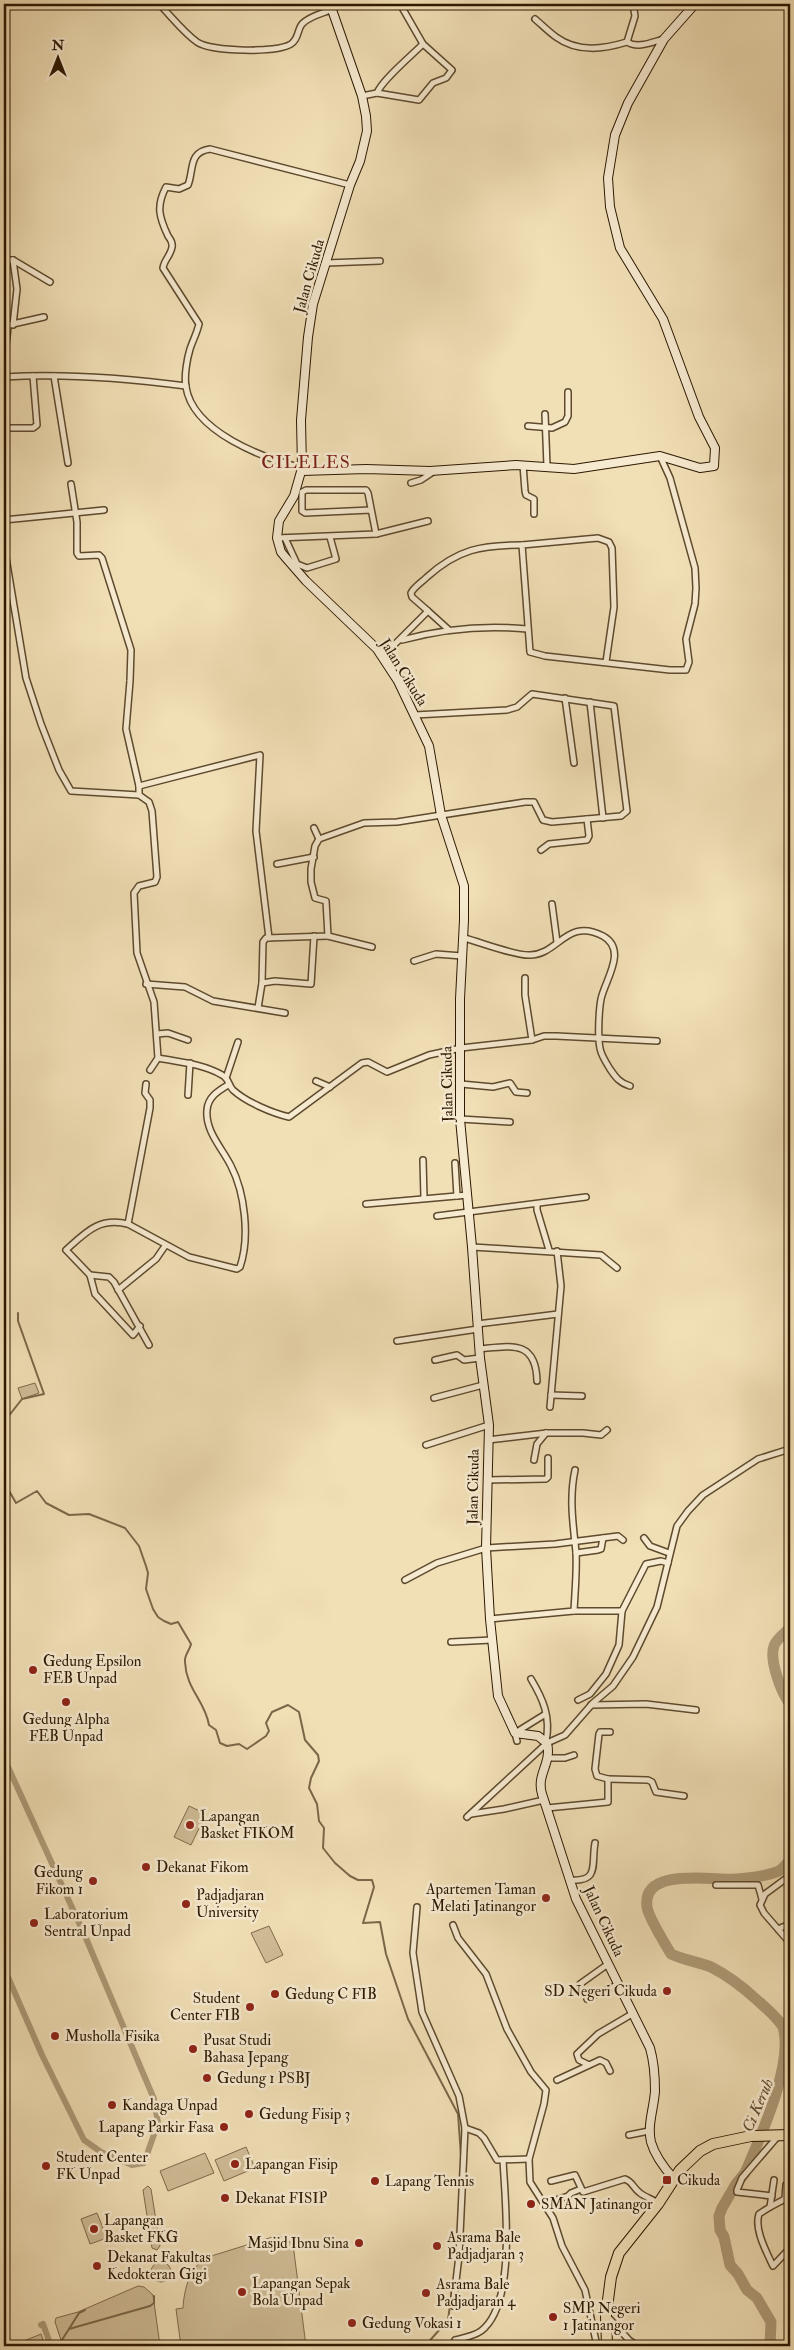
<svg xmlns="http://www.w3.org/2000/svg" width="794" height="2350" font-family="'IM FELL Double Pica',serif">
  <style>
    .green { fill: #d0bd97; stroke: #7e6a4c }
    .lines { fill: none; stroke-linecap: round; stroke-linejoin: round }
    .stream { stroke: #7a6748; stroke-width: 2 }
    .canal { stroke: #ae9b78; stroke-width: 6 }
    .river { stroke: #ae9b78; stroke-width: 11 }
    .street-casing { stroke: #5e4a2e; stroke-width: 8 }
    .secondary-casing { stroke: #2d1801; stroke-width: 10 }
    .highway-casing { stroke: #2d1801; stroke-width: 12 }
    .street { stroke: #f6ead0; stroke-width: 5 }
    .secondary { stroke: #f6ead0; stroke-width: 8 }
    .highway { stroke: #f1dfb6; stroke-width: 10 }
    .poi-dot { fill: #8f2418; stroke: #f6ead0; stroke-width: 2 }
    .labels { text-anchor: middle; stroke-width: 5; stroke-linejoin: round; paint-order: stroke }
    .street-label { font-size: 15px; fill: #2d1801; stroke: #f6ead0 }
    .poi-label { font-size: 15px; fill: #2d1801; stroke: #f6ead0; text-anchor: start }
    .water-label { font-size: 16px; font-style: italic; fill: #614c31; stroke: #f6ead0 }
    .quarter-label { font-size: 18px; letter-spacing: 1px; fill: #7a1f14; stroke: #f6ead0 }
  </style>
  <rect width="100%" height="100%" fill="#f1dfb6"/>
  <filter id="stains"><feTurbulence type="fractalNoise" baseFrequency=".004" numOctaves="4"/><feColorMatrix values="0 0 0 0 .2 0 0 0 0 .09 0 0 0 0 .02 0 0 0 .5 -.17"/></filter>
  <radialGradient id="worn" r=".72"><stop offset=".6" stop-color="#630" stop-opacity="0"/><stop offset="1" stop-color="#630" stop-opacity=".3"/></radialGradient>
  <g class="green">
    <path d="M35,1383L39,1393L22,1399L18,1388Z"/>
    <path d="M189,1806L206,1814L191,1845L174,1837Z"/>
    <path d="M269,1926L283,1955L266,1963L251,1933Z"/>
    <path d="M246,2147L255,2168L224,2181L215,2160Z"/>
    <path d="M205,2153L214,2173L168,2191L160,2171Z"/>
    <path d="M148,2186L151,2189L160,2246L157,2250L152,2248L143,2190Z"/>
    <path d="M97,2213L107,2238L90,2244L81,2219Z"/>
    <path d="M279,2235L293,2244L306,2346H181L176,2309L183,2308C184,2289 190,2266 208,2257Z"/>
    <circle cx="161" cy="2272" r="10"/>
    <path d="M138,2286L144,2287L153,2295L160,2346H63L55,2322L56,2318L78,2312Z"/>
    <path d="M41,2334L45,2346H13L14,2345Z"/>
  </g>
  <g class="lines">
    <g class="stream">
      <path d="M4,1422L22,1399L44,1394L18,1321V1313"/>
      <path d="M4,1482L16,1503L37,1491L46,1503L69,1515L89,1514L125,1528L139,1546L146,1566L148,1573L146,1589L153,1609L158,1617L164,1621L171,1624L178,1622L191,1644C190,1650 184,1655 185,1662C186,1689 205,1701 209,1725L216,1730L220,1743L227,1746L239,1744L247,1749L266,1736L269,1731L266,1723L272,1712L288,1705L299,1712L305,1740L318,1755L319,1761L311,1778L309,1788L317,1804L319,1821L324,1828L323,1848L335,1863L350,1876L358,1880H372L374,1887L363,1923L380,1922L386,1954L408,2019L458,2114L461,2156"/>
      <path d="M69,2329L79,2313L85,2310"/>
      <path d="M58,2346L69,2329L150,2306L154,2303V2296"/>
      <path d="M425,2346L448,2320L452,2290"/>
    </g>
    <g class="canal">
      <path d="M4,1758L85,1936L154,2099L158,2123L144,2163L132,2165L101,2152L84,2140L42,2055L4,1968"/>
      <path d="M41,2325L43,2324L51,2346"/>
    </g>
    <g class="river">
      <path d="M790,1628C784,1634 776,1639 774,1646C769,1660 781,1692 790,1704"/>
      <path d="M770,2346L771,2322L757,2298L747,2290L738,2274L730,2265L724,2237L720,2230L719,2216L722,2208L736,2184L745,2173C760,2138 794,2064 783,2027C777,2017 766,2008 757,2000C744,1988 727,1975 711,1967C698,1962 684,1960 671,1954C665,1944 648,1916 647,1907C642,1866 714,1881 737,1879C749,1878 767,1876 779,1871C783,1869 786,1864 790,1861"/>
    </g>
    <defs>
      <g id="street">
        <path d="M159,4C171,16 183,32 197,42C211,52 277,53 291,44C299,39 297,30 302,24C309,16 324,13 333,9"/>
        <path d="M535,19C542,25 549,32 556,37C578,53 604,49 627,42C638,49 652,42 664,39"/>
        <path d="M627,42L635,16L633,4"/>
        <path d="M377,93L419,100L433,83L446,78L452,70L423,44L400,4"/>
        <path d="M362,96L377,93C382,80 411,56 423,44"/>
        <path d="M4,260H13L50,282"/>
        <path d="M13,260L17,289L13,325"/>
        <path d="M326,263L380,261"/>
        <path d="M4,326L44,317"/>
        <path d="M4,364L8,327"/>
        <path d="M54,376L68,463"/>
        <path d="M4,377C64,373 125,378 186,386"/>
        <path d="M545,414L547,466"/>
        <path d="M528,426L552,428L565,422L568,416V392"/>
        <path d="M4,428H33L37,425L33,376"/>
        <path d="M523,465L525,491L526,495L534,499V514"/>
        <path d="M302,468C263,458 193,432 186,387C184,376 187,359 190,349C193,340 197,333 199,324L163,268C164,260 171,255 172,247C173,242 170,239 168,236C159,217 156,206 166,187L179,189L188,185C194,170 188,152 210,149L350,185"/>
        <path d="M411,483L421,480L433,472"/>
        <path d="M71,484L77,522V553L79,556L99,555L102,558L131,650L130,681L126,729L139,786V795"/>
        <path d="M371,510L305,513L302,511V492L306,490H366L368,493L376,534"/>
        <path d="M4,520L104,510"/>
        <path d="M277,538L376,534L428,521"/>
        <path d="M285,538L297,564L307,568L336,559L330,537"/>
        <path d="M4,546L26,678L41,724L59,770L71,791L139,795L149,802L152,811L157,877L155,882L139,886L134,893L137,953L154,1002L158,1058L150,1070"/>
        <path d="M428,611L449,630"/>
        <path d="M402,640C443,629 484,625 527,629"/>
        <path d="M382,657L428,611L412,597L411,593C414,587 422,582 427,577C458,549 482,545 522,545"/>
        <path d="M606,662L614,607L612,548L609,542L598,538L522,545L530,652L545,656L670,670H686L689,662L686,639L695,604L696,588L695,568L670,478L660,456"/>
        <path d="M565,698L574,763"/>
        <path d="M590,702L603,818"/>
        <path d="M139,786L260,755L256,831L269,938"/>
        <path d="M314,828L319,839"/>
        <path d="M541,850L549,844L587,840L589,836L587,819"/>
        <path d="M277,864L314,857"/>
        <path d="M552,904L557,942"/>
        <path d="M328,936L372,947"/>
        <path d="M464,938C480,942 515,956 530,955C558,955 567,917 603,936C628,950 605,980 601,999C599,1010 597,1041 601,1052C603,1058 607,1064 610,1069C616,1078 620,1083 630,1086"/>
        <path d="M414,961L436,954L462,956"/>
        <path d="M262,983L263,942L266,938L328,936L326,901L315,898L311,882V869L315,846L319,839L364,823L397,822L525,802H534L543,820L552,822L621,816L627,811L614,706L532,694L517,707L507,710L415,715"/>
        <path d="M146,984L185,987L213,1001L285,1013"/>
        <path d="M258,1008L262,983L275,981L311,984L314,936"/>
        <path d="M157,1034L168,1033L188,1040"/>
        <path d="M532,1040L544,1036H556L657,1041"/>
        <path d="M158,1058C179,1062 203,1064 222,1075C229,1078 228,1085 233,1090C246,1102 272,1113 289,1117L362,1063L368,1062L387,1072L429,1055L461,1048L532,1040L525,995V978"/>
        <path d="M226,1078L238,1042"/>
        <path d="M316,1081L330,1087"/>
        <path d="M461,1084L493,1087L510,1083L516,1092L527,1093"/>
        <path d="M188,1095L190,1063"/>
        <path d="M460,1119L510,1122"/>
        <path d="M423,1160L424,1198"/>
        <path d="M455,1163L457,1196"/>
        <path d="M366,1204L468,1195"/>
        <path d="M537,1205V1210L549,1250"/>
        <path d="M437,1216L586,1197"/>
        <path d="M128,1224L150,1108V1100L145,1093L146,1084"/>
        <path d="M472,1247L601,1255L617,1268"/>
        <path d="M90,1275L109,1277L114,1282L149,1345"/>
        <path d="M118,1290L156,1259L165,1246"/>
        <path d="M477,1324L558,1314"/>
        <path d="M140,1326L133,1335L95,1294L90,1275L66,1250C86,1232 99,1217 128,1224L189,1257L237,1269L240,1267C250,1238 245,1193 231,1166C222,1148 205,1131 207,1110C208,1097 218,1091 228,1085"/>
        <path d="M397,1341L478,1329"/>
        <path d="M479,1349C510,1346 536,1339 537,1381"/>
        <path d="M435,1360L457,1355L464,1360L480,1358"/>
        <path d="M551,1395L582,1396"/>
        <path d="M434,1398L483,1385"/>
        <path d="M550,1407L561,1286L557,1251"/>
        <path d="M488,1440L547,1433H583L601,1435L607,1430"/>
        <path d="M426,1445L489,1425"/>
        <path d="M534,1460L537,1444L546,1433"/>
        <path d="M487,1480L546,1479L548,1477V1458"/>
        <path d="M644,1538L650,1546L669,1553"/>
        <path d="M576,1553L598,1550L601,1549L603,1538"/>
        <path d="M405,1580L437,1563L486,1548L555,1544L618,1536L623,1540"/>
        <path d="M574,1611H622"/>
        <path d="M490,1619L574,1611C575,1591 577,1571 576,1552C573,1524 569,1498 575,1470"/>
        <path d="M451,1642L492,1640"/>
        <path d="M531,1679C543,1699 551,1717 546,1741"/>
        <path d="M578,1700L590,1694L606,1674L619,1645L622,1611L646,1564L661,1561L668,1563"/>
        <path d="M591,1705L646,1704L696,1710"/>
        <path d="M517,1741L515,1733L544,1715"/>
        <path d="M550,1758H565L574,1755"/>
        <path d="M608,1779L648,1780L652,1782L656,1792L684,1796"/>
        <path d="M547,1808L608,1802V1779L597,1776L595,1769L599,1734L600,1732H610"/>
        <path d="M471,1814L504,1809L544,1800"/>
        <path d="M467,1817L547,1743L565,1735L593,1703L613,1686L633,1657L657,1607L677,1526L688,1511L703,1495L758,1459L790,1449"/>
        <path d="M788,1877L765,1894L760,1905L764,1913L790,1943"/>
        <path d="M570,1880C600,1882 591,1865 595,1843"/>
        <path d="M716,1885H758L762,1899"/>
        <path d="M417,1907L413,1953L422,2012L459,2096L465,2128L459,2256L453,2306"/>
        <path d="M453,1925L458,1938L486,1974L507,2029L531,2072L546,2090L544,2104L529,2159L530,2182L553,2218L562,2246L585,2290L597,2346"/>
        <path d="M778,1929L790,1924"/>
        <path d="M580,1984L608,1964"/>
        <path d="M587,1999L619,1984"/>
        <path d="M589,2065L579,2060L577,2054L598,2034L632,2014"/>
        <path d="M557,2080L600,2060L606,2063L610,2071"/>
        <path d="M465,2128L479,2133L484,2138L497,2160L529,2159"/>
        <path d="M629,2135L649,2131"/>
        <path d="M774,2180L770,2207L759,2214C754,2229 766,2251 773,2266L790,2248"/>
        <path d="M551,2181L575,2175L583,2192L625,2179C633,2182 633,2188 640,2193C645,2197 652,2199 658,2203"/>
        <path d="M772,2196L737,2192V2190L742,2178L779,2135"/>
        <path d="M544,2204L568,2196L571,2193L581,2189"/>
        <path d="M770,2207L785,2199L786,2185"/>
        <path d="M607,2316L629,2340L638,2346"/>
        <path d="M455,2346L454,2342L455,2340C463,2338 474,2336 481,2331C517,2304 505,2201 503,2160"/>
      </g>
      <g id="secondary">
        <path d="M330,4L362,96L366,116L367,131L360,161L350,185L313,304L308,337L301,420L302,468L294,496L279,521L277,538L281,552L286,558L306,581L377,649L398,681L429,746L441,815L464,886V920L460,999V1119L472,1247L480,1358L489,1425L486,1548L490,1619L498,1696L515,1733L538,1736L547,1743C552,1764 536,1774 542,1794L576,1899L650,2048C654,2062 655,2077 655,2091C654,2108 647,2125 651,2142C655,2156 665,2169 674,2179"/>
        <path d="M302,471L366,469L430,471L516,465L574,469L660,456L700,468L714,466L715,448L699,417L663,319L620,248L610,207L608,178L615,135L628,103L664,39L695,4"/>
      </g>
      <path id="highway" d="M607,2346L606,2315L611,2277L619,2253L658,2204L680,2170L700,2151L713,2144L751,2136L790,2135"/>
    </defs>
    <use href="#street" class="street-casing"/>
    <use href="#secondary" class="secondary-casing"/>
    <use href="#highway" class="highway-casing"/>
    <use href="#street" class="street"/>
    <use href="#secondary" class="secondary"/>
    <use href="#highway" class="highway"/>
  </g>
  <g class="poi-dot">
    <circle cx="33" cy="1670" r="5"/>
    <circle cx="66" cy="1702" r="5"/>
    <circle cx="190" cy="1825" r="5"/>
    <circle cx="146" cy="1867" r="5"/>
    <circle cx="93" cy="1881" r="5"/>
    <circle cx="546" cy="1898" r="5"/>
    <circle cx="186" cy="1904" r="5"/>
    <circle cx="34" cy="1923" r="5"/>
    <circle cx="667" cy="1991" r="5"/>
    <circle cx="275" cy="1994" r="5"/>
    <circle cx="250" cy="2007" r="5"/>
    <circle cx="55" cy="2036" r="5"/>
    <circle cx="193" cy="2049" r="5"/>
    <circle cx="207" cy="2078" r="5"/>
    <circle cx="112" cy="2105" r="5"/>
    <circle cx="249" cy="2114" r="5"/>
    <circle cx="224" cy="2127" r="5"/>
    <circle cx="235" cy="2164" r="5"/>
    <circle cx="46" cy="2166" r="5"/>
    <rect x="662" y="2175" width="10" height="10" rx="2.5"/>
    <circle cx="375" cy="2181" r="5"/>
    <circle cx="225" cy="2198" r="5"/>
    <circle cx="531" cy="2204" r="5"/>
    <circle cx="94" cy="2229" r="5"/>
    <circle cx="359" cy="2243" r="5"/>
    <circle cx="437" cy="2246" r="5"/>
    <circle cx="97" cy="2266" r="5"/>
    <circle cx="242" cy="2292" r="5"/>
    <circle cx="426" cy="2293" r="5"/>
    <circle cx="553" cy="2317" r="5"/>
    <circle cx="352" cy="2323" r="5"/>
  </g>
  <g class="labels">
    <g class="street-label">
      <text transform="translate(309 276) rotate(-74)" y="5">Jalan Cikuda</text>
      <text transform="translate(404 672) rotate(58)" y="5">Jalan Cikuda</text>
      <text transform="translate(447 1084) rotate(-91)" y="5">Jalan Cikuda</text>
      <text transform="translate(473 1487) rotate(-89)" y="5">Jalan Cikuda</text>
      <text transform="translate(604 1921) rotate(65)" y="5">Jalan Cikuda</text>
    </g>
    <g class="poi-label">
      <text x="43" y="1666">Gedung Epsilon<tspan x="43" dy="17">FEB Unpad</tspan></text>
      <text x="66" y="1724" text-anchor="middle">Gedung Alpha<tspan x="66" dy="17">FEB Unpad</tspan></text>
      <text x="200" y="1821">Lapangan<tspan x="200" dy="17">Basket FIKOM</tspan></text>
      <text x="156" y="1872">Dekanat Fikom</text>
      <text x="83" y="1877" text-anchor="end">Gedung<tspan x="83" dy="17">Fikom 1</tspan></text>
      <text x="536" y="1894" text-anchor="end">Apartemen Taman<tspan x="536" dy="17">Melati Jatinangor</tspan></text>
      <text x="196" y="1900">Padjadjaran<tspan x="196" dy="17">University</tspan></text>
      <text x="44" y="1919">Laboratorium<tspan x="44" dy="17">Sentral Unpad</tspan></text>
      <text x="657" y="1996" text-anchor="end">SD Negeri Cikuda</text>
      <text x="285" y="1999">Gedung C FIB</text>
      <text x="240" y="2003" text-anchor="end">Student<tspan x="240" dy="17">Center FIB</tspan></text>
      <text x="65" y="2041">Musholla Fisika</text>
      <text x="203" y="2045">Pusat Studi<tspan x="203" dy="17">Bahasa Jepang</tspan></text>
      <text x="217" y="2083">Gedung 1 PSBJ</text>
      <text x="122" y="2110">Kandaga Unpad</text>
      <text x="259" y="2119">Gedung Fisip 3</text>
      <text x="214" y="2132" text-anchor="end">Lapang Parkir Fasa</text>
      <text x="56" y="2162">Student Center<tspan x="56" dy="17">FK Unpad</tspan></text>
      <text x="245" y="2169">Lapangan Fisip</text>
      <text x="677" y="2185">Cikuda</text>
      <text x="385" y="2186">Lapang Tennis</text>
      <text x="235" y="2203">Dekanat FISIP</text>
      <text x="541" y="2209">SMAN Jatinangor</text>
      <text x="104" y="2225">Lapangan<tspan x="104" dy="17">Basket FKG</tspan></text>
      <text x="447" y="2242">Asrama Bale<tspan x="447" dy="17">Padjadjaran 3</tspan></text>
      <text x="349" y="2248" text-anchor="end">Masjid Ibnu Sina</text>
      <text x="107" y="2262">Dekanat Fakultas<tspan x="107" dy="17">Kedokteran Gigi</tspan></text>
      <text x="252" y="2288">Lapangan Sepak<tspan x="252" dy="17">Bola Unpad</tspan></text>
      <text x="436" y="2289">Asrama Bale<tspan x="436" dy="17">Padjadjaran 4</tspan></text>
      <text x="563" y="2313">SMP Negeri<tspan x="563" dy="17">1 Jatinangor</tspan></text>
      <text x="362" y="2328">Gedung Vokasi 1</text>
    </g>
    <g class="water-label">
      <text transform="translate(757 2105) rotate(-67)" y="6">Ci Keruh</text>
    </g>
    <g class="quarter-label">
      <text x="306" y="468">CILELES</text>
    </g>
  </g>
  <rect width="794" height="2350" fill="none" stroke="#f1dfb6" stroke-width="20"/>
  <rect x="5" y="5" width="784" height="2340" fill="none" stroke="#2d1801" stroke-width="2.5"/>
  <rect x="10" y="10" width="774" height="2330" fill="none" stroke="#2d1801"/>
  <g transform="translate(58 58)" stroke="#f6ead0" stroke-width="4" paint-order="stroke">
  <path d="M0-4L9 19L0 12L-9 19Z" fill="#2d1801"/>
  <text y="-8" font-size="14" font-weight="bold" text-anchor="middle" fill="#2d1801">N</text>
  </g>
  <rect width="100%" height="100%" filter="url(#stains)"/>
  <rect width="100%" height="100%" fill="url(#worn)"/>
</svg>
